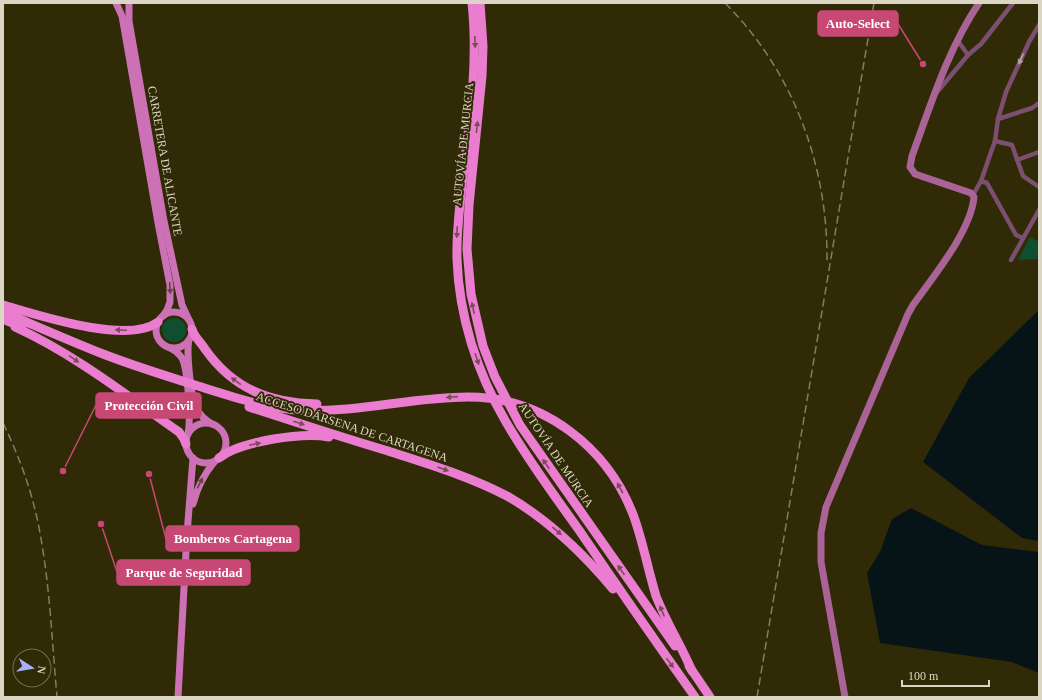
<svg xmlns="http://www.w3.org/2000/svg" width="1042" height="700" font-family="'Times New Roman',serif">
  <style>
    .green { fill: #104e2f }
    .water { fill: #061418 }
    .lines { fill: none; stroke-linecap: round; stroke-linejoin: round }
    .street { stroke: #7c4f70; stroke-width: 4.5 }
    .secondary { stroke: #a96397; stroke-width: 7 }
    .primary { stroke: #cc71b5; stroke-width: 7 }
    .highway { stroke: #eb7dd1; stroke-width: 9 }
    .rail { stroke: #837d61; stroke-width: 1.5; stroke-dasharray: 8 4; stroke-linecap: butt }
    .oneway { fill: #7b4b57 }
    .oneway2 { fill: #b4a0a2 }
    .oneway3 { fill: #674343 }
    .labels { text-anchor: middle; stroke-width: 4; stroke-linejoin: round; paint-order: stroke }
    .street-label { font-size: 12px; fill: #dad6c3; stroke: #312a06 }
    .leader { fill: none; stroke: #c84875; stroke-width: 1.5 }
    .callout-dot { fill: #c84875; stroke: #312a06; stroke-width: 1.5 }
    .callout { fill: #c84875; stroke: #c84875; stroke-width: 1.5 }
    .callout-label { font-size: 13px; text-anchor: middle; font-weight: bold; fill: #fff }
  </style>
  <rect width="100%" height="100%" fill="#312a06"/>
  <g class="green">
    <path d="M1030,237L1039,242V259L1018,260Z"/>
    <circle cx="174" cy="330" r="12"/>
  </g>
  <g class="water">
    <path d="M1039,310V541L1022,538L923,462L969,378Z"/>
    <path d="M911,508L982,545L1039,552V673L1012,662L880,643L867,573L880,552L892,519Z"/>
  </g>
  <g class="lines">
    <g class="street">
      <path d="M968,55L981,44L1013,3"/>
      <path d="M938,91L968,55L958,41"/>
      <path d="M998,119L1032,108L1039,103"/>
      <path d="M995,141L1012,145L1023,176L1039,187"/>
      <path d="M1017,160L1039,152"/>
      <path d="M981,181L987,183L1016,235L1023,238"/>
      <path d="M973,195L981,181L990,155L995,141L998,119L1006,92L1029,42L1039,25"/>
      <path d="M1011,260L1039,210"/>
    </g>
    <path class="secondary" d="M845,697L821,562V533L826,507L908,314L913,305C933,277 971,231 974,197L971,193L915,174L910,167L912,156C931,104 948,49 979,3"/>
    <g class="primary">
      <path d="M116,3L122,16L158,223L170,285V302L167,310L163,316"/>
      <path d="M129,3V21L164,221L182,305L189,320"/>
      <circle cx="174" cy="330" r="18"/>
      <path d="M189,340C186,352 191,397 196,408C200,415 205,420 212,424"/>
      <path d="M170,348C175,350 179,354 182,358C188,370 191,420 188,433"/>
      <circle cx="206" cy="443" r="20"/>
      <path d="M193,504C197,488 204,474 215,461"/>
      <path d="M178,697L187,534L193,458"/>
    </g>
    <g class="highway">
      <path d="M472,3C478,58 471,112 464,167C461,198 456,228 457,259C459,316 477,373 506,422C528,460 554,495 579,530C617,586 656,642 695,697"/>
      <path d="M480,3L483,46L482,76L469,205L467,249L471,294L483,346L495,377L520,425L675,646"/>
      <path d="M3,305C38,315 127,345 158,322"/>
      <path d="M3,312C36,326 70,341 103,354C134,366 166,376 198,386C230,396 262,407 295,410C353,414 411,397 468,397C543,397 608,447 634,517C643,542 648,570 656,596C666,622 681,645 692,671"/>
      <path d="M3,319L22,327"/>
      <path d="M15,327C74,354 126,395 179,432L184,439L186,444"/>
      <path d="M192,329C194,337 201,342 205,349C233,389 270,403 317,404"/>
      <path d="M249,407C295,422 341,437 388,451C428,464 469,476 507,496C549,520 582,552 613,589"/>
      <path d="M219,458C240,441 303,432 329,437"/>
      <path d="M689,666L710,697"/>
    </g>
    <g class="rail">
      <path d="M725,3C793,71 828,165 827,262"/>
      <path d="M3,423C20,458 33,494 40,533C50,587 52,642 57,697"/>
      <path d="M757,697L874,3"/>
    </g>
  </g>
  <defs><path id="oneway-solid" d="M-6-.8H1V-3.2L6.5 0L1 3.2V.8H-6Z"/></defs>
  <g class="oneway">
    <use href="#oneway-solid" transform="translate(475 42) rotate(88)"/>
    <use href="#oneway-solid" transform="translate(477 127) rotate(-84)"/>
    <use href="#oneway-solid" transform="translate(457 232) rotate(93)"/>
    <use href="#oneway-solid" transform="translate(473 308) rotate(-102)"/>
    <use href="#oneway-solid" transform="translate(121 330) rotate(-177)"/>
    <use href="#oneway-solid" transform="translate(74 359) rotate(34)"/>
    <use href="#oneway-solid" transform="translate(477 359) rotate(71)"/>
    <use href="#oneway-solid" transform="translate(236 381) rotate(-144)"/>
    <use href="#oneway-solid" transform="translate(452 397) rotate(176)"/>
    <use href="#oneway-solid" transform="translate(299 423) rotate(18)"/>
    <use href="#oneway-solid" transform="translate(255 444) rotate(-12)"/>
    <use href="#oneway-solid" transform="translate(546 464) rotate(-125)"/>
    <use href="#oneway-solid" transform="translate(443 469) rotate(20)"/>
    <use href="#oneway-solid" transform="translate(620 488) rotate(-119)"/>
    <use href="#oneway-solid" transform="translate(557 531) rotate(40)"/>
    <use href="#oneway-solid" transform="translate(621 570) rotate(-125)"/>
    <use href="#oneway-solid" transform="translate(662 611) rotate(-113)"/>
    <use href="#oneway-solid" transform="translate(670 663) rotate(54)"/>
  </g>
  <use class="oneway2" href="#oneway-solid" transform="translate(1021 59) rotate(114)"/>
  <g class="oneway3">
    <use href="#oneway-solid" transform="translate(170 288) rotate(87)"/>
    <use href="#oneway-solid" transform="translate(200 483) rotate(-64)"/>
  </g>
  <g class="labels">
    <g class="street-label">
      <text transform="translate(463 144) rotate(-84)" y="4">AUTOVÍA DE MURCIA</text>
      <text transform="translate(165 161) rotate(80)" y="4">CARRETERA DE ALICANTE</text>
      <text transform="translate(352 427) rotate(18)" y="4">ACCESO DÁRSENA DE CARTAGENA</text>
      <text transform="translate(556 455) rotate(56)" y="4">AUTOVÍA DE MURCIA</text>
    </g>
  </g>
  <path class="leader" d="M923 64L898 24M63 471L96 405M149 474L166 539M101 524L117 572"/>
  <g class="callout-dot">
    <circle cx="923" cy="64" r="4"/>
    <circle cx="63" cy="471" r="4"/>
    <circle cx="149" cy="474" r="4"/>
    <circle cx="101" cy="524" r="4"/>
  </g>
  <g class="callout">
    <rect x="818" y="11" width="80" height="25" rx="4"/>
    <rect x="96" y="393" width="105" height="25" rx="4"/>
    <rect x="166" y="526" width="133" height="25" rx="4"/>
    <rect x="117" y="560" width="133" height="25" rx="4"/>
  </g>
  <g class="callout-label">
    <text x="858" y="28">Auto-Select</text>
    <text x="149" y="410">Protección Civil</text>
    <text x="233" y="543">Bomberos Cartagena</text>
    <text x="184" y="577">Parque de Seguridad</text>
  </g>
  <rect width="1042" height="700" fill="none" stroke="#dad6c3" stroke-width="8"/>
  <g transform="translate(32 668) rotate(102)"><circle r="19" fill="#312a06" stroke="#756f52"/>
  <path d="M0-3L7 15L0 10L-7 15Z" fill="#a6b1fc"/>
  <text y="-6" font-size="11" font-weight="bold" text-anchor="middle" fill="#dad6c3">N</text>
  </g>
  <path d="M902 680v6h87v-6" fill="none" stroke="#dad6c3" stroke-width="2"/>
  <text x="908" y="680" font-size="12" fill="#dad6c3" stroke="#312a06" stroke-width="3" paint-order="stroke">100 m</text>
</svg>
